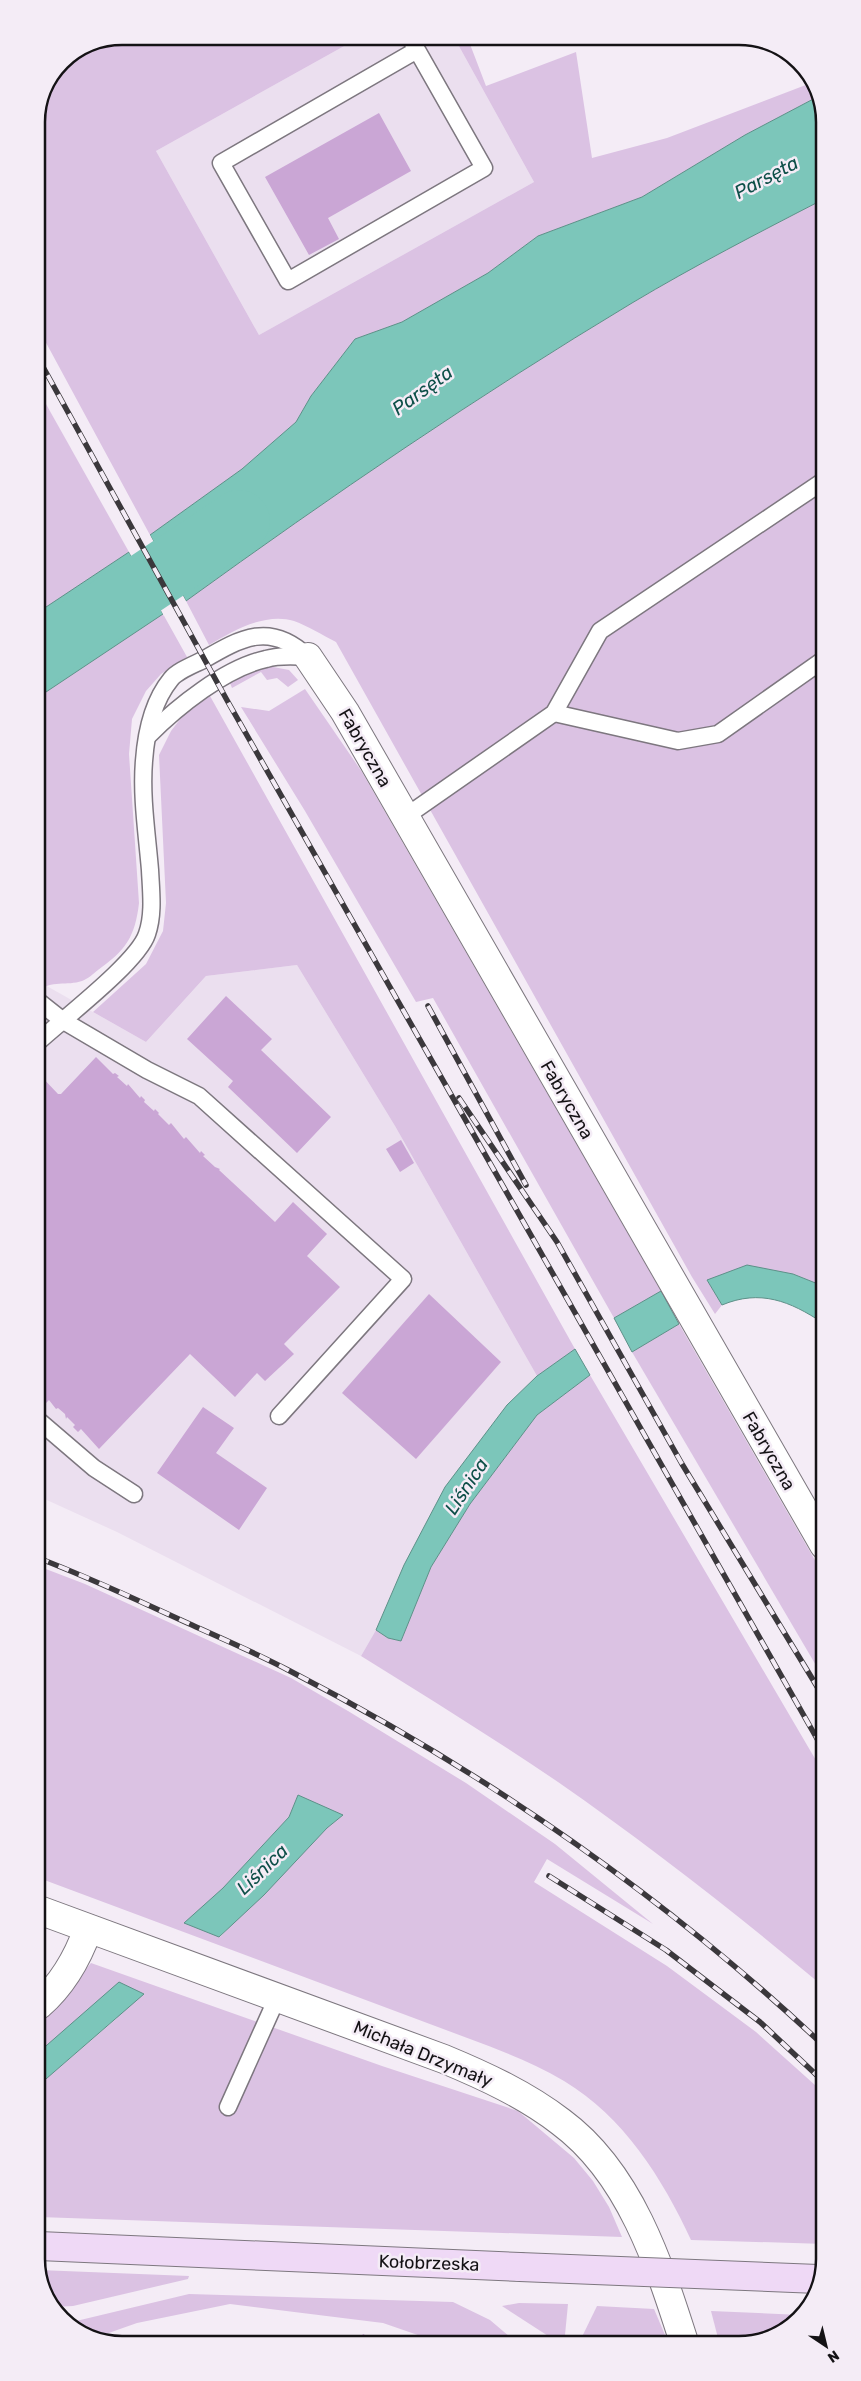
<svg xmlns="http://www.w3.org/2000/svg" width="861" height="2381" font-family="Rubik,sans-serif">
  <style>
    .built { fill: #ebdfef }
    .green { fill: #dbc2e3; fill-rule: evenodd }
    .water { fill: #7cc6ba; stroke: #5d9088 }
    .pier { fill: #f4ecf6 }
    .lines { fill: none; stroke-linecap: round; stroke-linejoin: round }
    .river { stroke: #7cc6ba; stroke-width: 62 }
    .building { fill: #caa6d5 }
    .lane-casing { stroke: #7d777f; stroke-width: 19 }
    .street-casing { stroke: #7d777f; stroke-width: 30 }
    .secondary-casing { stroke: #7d777f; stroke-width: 30 }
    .lane { stroke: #fff; stroke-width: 16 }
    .street { stroke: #fff; stroke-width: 28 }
    .secondary { stroke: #efd9f6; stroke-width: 28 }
    .rail-casing { stroke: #3b383c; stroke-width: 5.5 }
    .rail { stroke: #f4ecf6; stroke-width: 4; stroke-dasharray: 11; stroke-linecap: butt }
    .secondary-bridge-casing { stroke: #7d777f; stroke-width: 30; stroke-linecap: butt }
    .secondary-bridge { stroke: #efd9f6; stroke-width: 28 }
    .labels { text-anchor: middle; stroke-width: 5; stroke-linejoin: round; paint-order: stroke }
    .street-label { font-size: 18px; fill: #141215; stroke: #f4ecf6 }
    .water-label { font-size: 19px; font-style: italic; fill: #0d4f48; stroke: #f4ecf6 }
    .rim { fill: none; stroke: #141215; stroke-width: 2.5 }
  </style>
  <rect width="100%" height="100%" fill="#f4ecf6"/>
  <g class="built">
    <path d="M455,39L534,182L259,335L156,151L355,40Z"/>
    <path d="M297,965L395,1126L537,1376L507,1405L478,1443L404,1565L376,1630L361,1656L117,1532L38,1496V991L45,985L146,1042L206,976Z"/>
  </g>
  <g class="green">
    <path d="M455,39H468L486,86L576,52L592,158L667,138L811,83L819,96L745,135L642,197L538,236L488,273L402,322L355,339L311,396L296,422L242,469L150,535L37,326L36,117L62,61L90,43L355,40L156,151L259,335L534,182Z"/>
    <path d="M822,200L823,1286L793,1274L707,1280L722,1305L715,1314L692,1277L336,642C322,635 308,626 294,621C265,612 233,631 209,645L186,601C331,496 479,395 632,303C694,266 758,233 822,200Z"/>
    <path d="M37,388L129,552L37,613Z"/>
    <path d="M163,614L187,657L161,674L146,691L132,719L129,754L139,903C135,937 126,950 98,970C94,973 88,979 82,981C67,986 51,980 38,991L37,698Z"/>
    <path d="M268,666L289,670L298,680L288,687L277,678L267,680L261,672L232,688L230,683L260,667Z"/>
    <path d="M305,689L362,772L661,1291L614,1318L433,998L416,1002L305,811L241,707L269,711Z"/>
    <path d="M210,696L575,1349L537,1376L395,1126L297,965L206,976L146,1042L93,1012L146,964L163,931L166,903L159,755L171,731L184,714Z"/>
    <path d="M679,1324L824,1576V1679L632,1352Z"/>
    <path d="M590,1375L824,1774V1987C738,1915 650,1846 558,1782C493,1738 427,1697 361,1656L376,1630L388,1638L401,1641L431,1567L470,1504L537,1415Z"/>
    <path d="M38,1566L85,1584L291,1678L348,1711L466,1783L555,1844L653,1924L547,1859L534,1882L667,1966L756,2032L825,2094V2244L691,2240C663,2179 623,2116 564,2081C534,2063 502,2051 470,2039L39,1878ZM298,1795L342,1816L327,1828L220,1937L185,1923L223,1888L289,1817Z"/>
    <path d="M91,1963L382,2066L518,2111L574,2158L593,2181L609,2207L622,2237L39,2217V2085L117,2018L51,2042L39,2052V2020L49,2012Z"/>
    <path d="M39,2270L189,2276L188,2279L73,2306L55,2307L39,2281Z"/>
    <path d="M189,2294L453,2302L490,2320L517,2343H441L383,2323L230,2304L137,2323L103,2335L104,2340L73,2327L72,2322Z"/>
    <path d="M519,2303L568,2304L565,2335L559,2343L502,2306Z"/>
    <path d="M597,2306L654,2309L668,2342L579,2343Z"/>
    <path d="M711,2311L801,2315L761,2342H719Z"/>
  </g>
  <g class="water">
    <path d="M819,96L822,100V200C758,233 694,266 632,303C479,395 331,496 186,601L150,535L242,469L296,422L311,396L355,339L402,322L488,273L538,236L642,197L745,135Z"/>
    <path d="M129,552L163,614L37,698V613Z"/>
    <path d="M747,1265L793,1274L823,1286V1323C790,1301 760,1289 722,1305L707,1280Z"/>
    <path d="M661,1291L679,1324L632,1352L614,1318Z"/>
    <path d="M575,1349L590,1375L537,1415L470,1504L431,1567L401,1641L388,1638L376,1630L404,1565L445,1487L507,1405L537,1376Z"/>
    <path d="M298,1795L343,1815L327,1828L264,1895L219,1937L184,1923L223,1888L289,1817Z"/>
    <path d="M119,1982L144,1994L39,2085V2052Z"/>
  </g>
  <g class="pier">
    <path d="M148,533L150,535L187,603L183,602L147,537Z"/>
    <path d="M128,550L131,551L165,613L164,616Z"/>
  </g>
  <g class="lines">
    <path class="river" d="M37,656L239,521"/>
  </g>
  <g class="building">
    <path d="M379,113L411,171L328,218L339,239L309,255L265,177Z"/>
    <path d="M226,996L272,1039L261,1050L331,1117L297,1153L228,1087L233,1081L187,1039Z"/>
    <path d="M96,1057L113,1074L115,1073L119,1076L117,1077L127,1086L128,1084L140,1098L141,1096L145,1100L144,1102L154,1111L155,1109L159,1113L158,1114L169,1125L171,1123L184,1139L186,1137L200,1153L201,1151L205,1155L203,1156L215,1167L220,1169L219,1170L275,1222L293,1202L327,1234L307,1256L340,1287L284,1344L294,1354L265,1381L257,1373L235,1397L190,1354L99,1449L81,1429L78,1432L73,1427L75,1425L67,1417L66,1419L65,1414L58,1408L56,1409L49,1400L44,1405L38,1400L40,1392L38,1390V1075L39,1074L58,1094H61Z"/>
    <path d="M401,1140L414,1163L400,1172L386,1149Z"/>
    <path d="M429,1294L501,1362L416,1459L342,1393Z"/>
    <path d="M203,1407L234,1428L216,1453L267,1488L239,1530L157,1473Z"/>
    <path d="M824,1407V1423L817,1410Z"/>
    <path d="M364,2334L368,2343L343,2344Z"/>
  </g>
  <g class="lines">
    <defs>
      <g id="lane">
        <path d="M411,40L417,50L484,168L288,281L221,163L417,50"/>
        <path d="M554,713L678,741L718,734L823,660"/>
        <path d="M148,736C177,707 225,668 266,659C279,655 294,656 308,657"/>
        <path d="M405,817L554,713L600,631L822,482"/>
        <path d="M38,1001L62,1020L147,1070L199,1096L403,1279L279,1416"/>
        <path d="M38,1042C63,1019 138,962 147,934C154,914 151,891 150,870C147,834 141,796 144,761C146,733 153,701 171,679C177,671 193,665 203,660C241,638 270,621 308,657"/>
        <path d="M38,1420L94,1468L134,1494"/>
        <path d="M228,2107L277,1998"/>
      </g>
      <g id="street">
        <path d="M308,657L345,712L824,1545"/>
        <path d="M39,1910L444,2059C485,2076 526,2095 561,2122C630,2173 659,2264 684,2342"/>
        <path d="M39,2005C62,1985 78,1957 88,1929"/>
      </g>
      <path id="secondary" d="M39,2246L520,2267"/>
    </defs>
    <use href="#lane" class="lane-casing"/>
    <use href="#street" class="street-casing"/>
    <use href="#secondary" class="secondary-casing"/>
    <use href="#lane" class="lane"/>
    <use href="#street" class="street"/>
    <use href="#secondary" class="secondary"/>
    <defs>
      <g id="rail">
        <path d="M37,356L228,702L824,1751"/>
        <path d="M428,1006L526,1185"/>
        <path d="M459,1098L557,1242L682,1464L824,1698"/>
        <path d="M38,1558C91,1578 141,1602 192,1625C225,1640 258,1654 290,1671C483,1771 666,1897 824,2046"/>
        <path d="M549,1876L666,1950L760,2022L824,2082"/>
      </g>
    </defs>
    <use href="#rail" class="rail-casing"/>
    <use href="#rail" class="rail"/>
    <defs>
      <path id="secondary-bridge" d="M520,2267L818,2279"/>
    </defs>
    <use href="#secondary-bridge" class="secondary-bridge-casing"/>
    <use href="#secondary-bridge" class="secondary-bridge"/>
  </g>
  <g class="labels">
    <g class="street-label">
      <text transform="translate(365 748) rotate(60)" y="6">Fabryczna</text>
      <text transform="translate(567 1100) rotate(60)" y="6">Fabryczna</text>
      <text transform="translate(769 1451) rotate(60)" y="6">Fabryczna</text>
      <text transform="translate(423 2054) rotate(22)" y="6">Michała Drzymały</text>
      <text transform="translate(429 2263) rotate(2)" y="6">Kołobrzeska</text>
    </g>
    <g class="water-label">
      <text transform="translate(766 177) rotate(-28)" y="7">Parsęta</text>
      <text transform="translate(422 390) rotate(-36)" y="7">Parsęta</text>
      <text transform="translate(466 1486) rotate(-57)" y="7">Liśnica</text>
      <text transform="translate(262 1869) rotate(-44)" y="7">Liśnica</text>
    </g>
  </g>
  <path d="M0 0H861V2381H0ZM122 45H739A77 77 0 0 1 816 122V2259A77 77 0 0 1 739 2336H122A77 77 0 0 1 45 2259V122A77 77 0 0 1 122 45Z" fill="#f4ecf6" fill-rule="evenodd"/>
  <path class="rim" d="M122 45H739A77 77 0 0 1 816 122V2259A77 77 0 0 1 739 2336H122A77 77 0 0 1 45 2259V122A77 77 0 0 1 122 45Z"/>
  <g transform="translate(826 2346) rotate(145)" stroke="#f4ecf6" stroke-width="4" paint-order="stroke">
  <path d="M0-4L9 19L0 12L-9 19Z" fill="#141215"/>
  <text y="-8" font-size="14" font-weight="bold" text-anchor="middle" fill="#141215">N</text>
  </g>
</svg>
